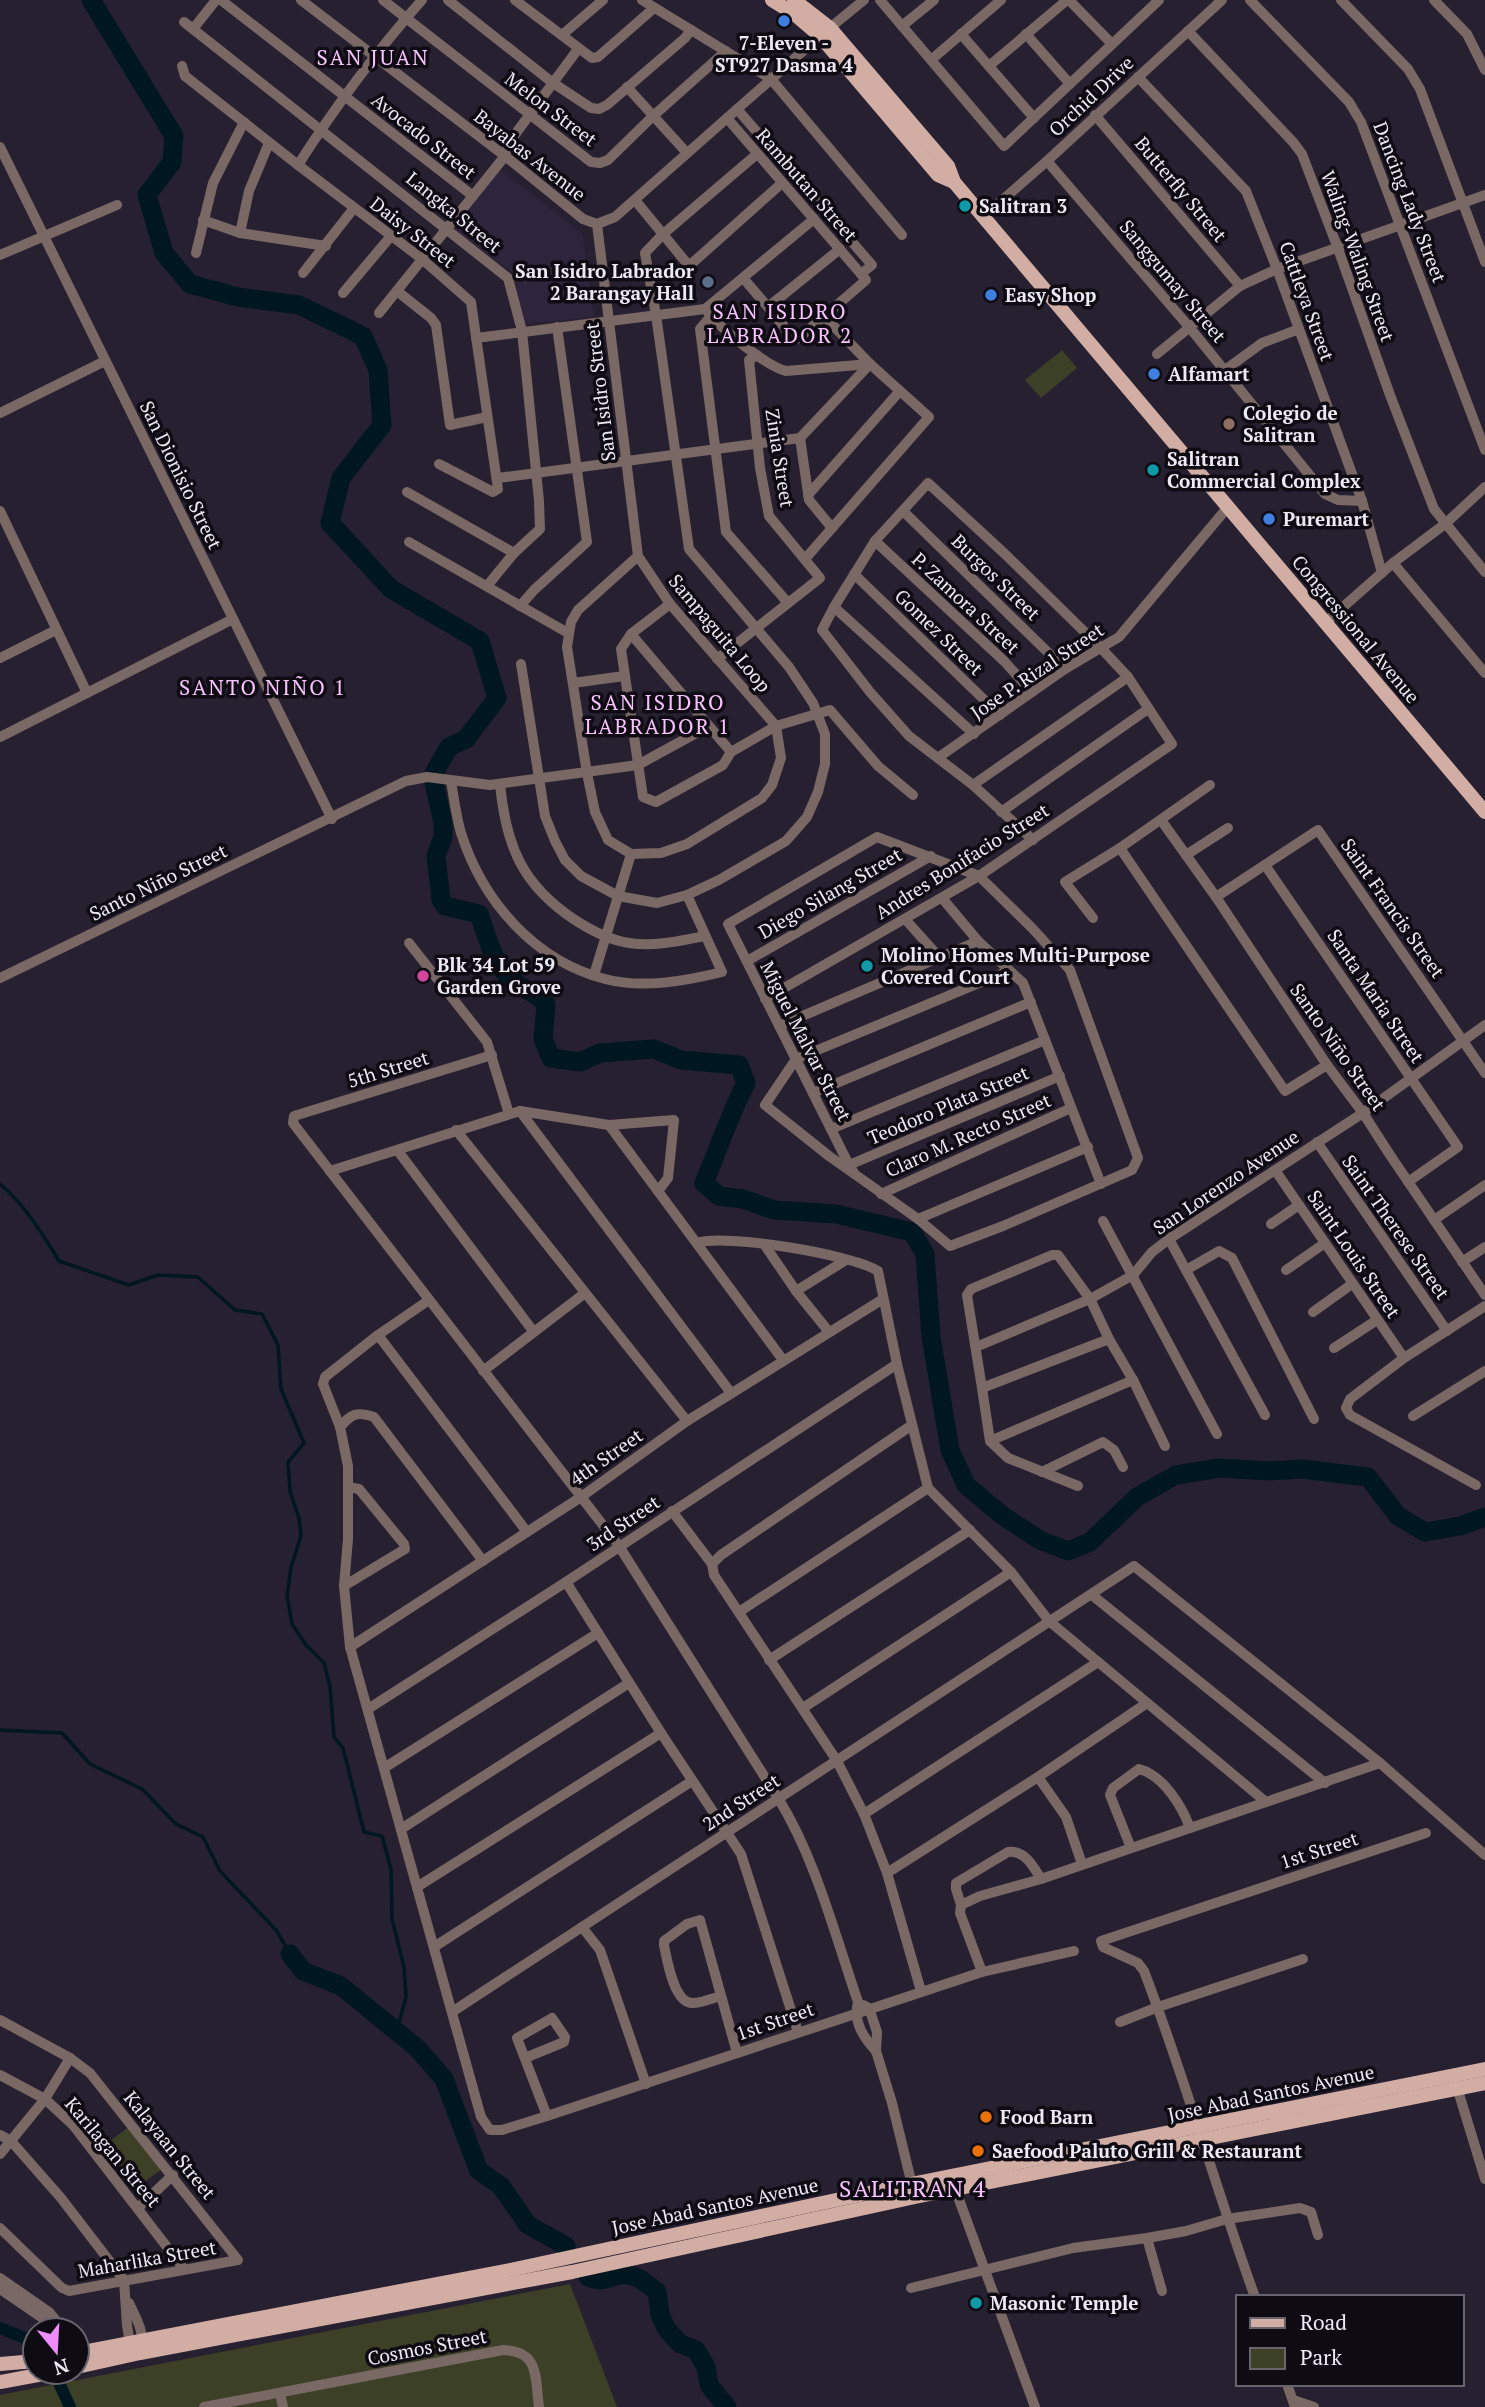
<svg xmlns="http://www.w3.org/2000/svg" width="1485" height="2407" font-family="'PT Serif',serif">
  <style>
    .built { fill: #2e243c }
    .green { fill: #3c4026 }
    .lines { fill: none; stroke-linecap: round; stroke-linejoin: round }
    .stream { stroke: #001721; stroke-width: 3.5 }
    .canal { stroke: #001721; stroke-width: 12 }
    .river { stroke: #001721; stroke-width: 19 }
    .minor { stroke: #7a6864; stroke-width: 10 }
    .major { stroke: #d2ada4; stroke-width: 14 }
    .shop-dot { fill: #3f7fe0; stroke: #0e0b13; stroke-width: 2.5 }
    .culture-dot { fill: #0f9aa8; stroke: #0e0b13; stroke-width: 2.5 }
    .service-dot { fill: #5c6f8a; stroke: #0e0b13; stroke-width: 2.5 }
    .education-dot { fill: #8d6e63; stroke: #0e0b13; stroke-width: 2.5 }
    .hotel-dot { fill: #d1479c; stroke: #0e0b13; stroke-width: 2.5 }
    .food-dot { fill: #e8710a; stroke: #0e0b13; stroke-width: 2.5 }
    .labels { text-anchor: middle; stroke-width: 7; stroke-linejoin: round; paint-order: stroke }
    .poi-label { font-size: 19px; font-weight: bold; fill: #ede9f5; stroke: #0e0b13; text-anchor: start }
    .street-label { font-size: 19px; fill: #ede9f5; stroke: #0e0b13 }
    .neighbourhood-label { font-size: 21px; letter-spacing: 2px; fill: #f8c2fe; stroke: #0e0b13 }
    .quarter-label { font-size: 23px; letter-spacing: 2px; fill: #f8c2fe; stroke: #0e0b13 }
  </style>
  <rect width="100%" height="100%" fill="#272031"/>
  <path class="built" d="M499,169L582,233L594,317L523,324L514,274L452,228Z"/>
  <g class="green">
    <path d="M1062,350L1077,368L1041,398L1025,380Z"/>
    <path d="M130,2126L162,2169L133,2190L102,2147Z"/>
    <path d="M570,2284L617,2407H0V2395Z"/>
  </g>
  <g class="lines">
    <g class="stream">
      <path d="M0,1184C25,1205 42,1233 59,1261L129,1285L158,1275L198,1277L235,1310L262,1314L278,1345L281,1389L304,1443L288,1462L290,1491L299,1518L301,1536L291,1567L287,1596L292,1624L306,1645L324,1663L330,1686L334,1737L343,1748L364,1832L382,1836L391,1869L392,1919L404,1967L406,1997L397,2030"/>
      <path d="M0,1730L62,1733L90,1764L142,1789L176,1824L203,1837L220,1871L276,1930L290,1954"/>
    </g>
    <g class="canal">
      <path d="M0,2328L35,2342"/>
      <path d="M54,2372L70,2407"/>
    </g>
    <g class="river">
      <path d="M91,0L174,136L172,162L147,195L164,253L190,284L238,297L299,305L363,336L378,370L382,425L341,478L330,523L391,589L480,641L497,698L466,739L449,747L434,773V783L443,823V837L436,856L441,900L445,906L479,914C488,938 493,966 515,982C526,991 537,992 546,1005L543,1039L551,1058L580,1062L600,1053L654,1049L681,1060L739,1065L746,1083C729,1116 718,1150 704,1183L719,1196L743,1199L774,1210L836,1214L912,1232L925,1254L931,1337L950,1450L966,1485L1003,1516L1040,1540L1068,1551L1090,1542L1137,1497L1176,1475L1219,1468L1270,1471L1302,1469L1368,1477L1398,1516L1425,1532L1460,1526L1485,1517"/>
      <path d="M290,1954L303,1971L341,1986L417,2048L444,2079L479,2171L501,2186L528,2225L566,2246"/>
      <path d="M588,2277C608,2285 611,2273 627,2275C639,2276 649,2285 657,2292L660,2314L666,2328L679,2343L696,2350L706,2367L709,2385L727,2407"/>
    </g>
    <g class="minor">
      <path d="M221,0L473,196"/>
      <path d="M301,0L505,156L583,219L597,224L615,217L820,36L864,0"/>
      <path d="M383,0L591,162L600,163L608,160L652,117L726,51"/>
      <path d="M448,0L553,83L591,108L599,109L607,105L685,38L691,30"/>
      <path d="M515,0L592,58L598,57L654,8"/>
      <path d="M642,0L771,79L902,235"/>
      <path d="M880,0L1004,146L1159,0"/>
      <path d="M1069,0L1112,44"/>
      <path d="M1250,0L1349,102L1361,122L1485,450"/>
      <path d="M1341,0L1408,69L1420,89L1485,262"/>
      <path d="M1434,0L1467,34L1485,70"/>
      <path d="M184,22L508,278L522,331L539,501L540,529L514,553L487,586"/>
      <path d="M902,26L934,0"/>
      <path d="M193,29L216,0"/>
      <path d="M1188,31L1293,142L1302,154L1337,246L1390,395L1434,509L1485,572"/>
      <path d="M961,34L1034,118"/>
      <path d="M1026,34L1070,84"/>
      <path d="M562,35L603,0"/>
      <path d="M931,60L1001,0"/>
      <path d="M182,66L185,76L298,165L422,259L471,302L498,489L493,492L439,464"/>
      <path d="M989,66L1067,0"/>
      <path d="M1138,77L1246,191L1277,269L1362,501L1382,573"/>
      <path d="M627,87L687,153"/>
      <path d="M737,109L872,265L861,274"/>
      <path d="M1095,115L1240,286"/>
      <path d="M727,118L861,274L866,280L799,338L794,339L768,307L840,249"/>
      <path d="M0,147L332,819"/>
      <path d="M1047,161L1190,328L1325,494L1338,500L1362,501"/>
      <path d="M298,165C335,107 376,52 422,0"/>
      <path d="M635,200L689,266L782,183"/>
      <path d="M983,217L1047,161L1222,0"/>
      <path d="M203,220L240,233L326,246"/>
      <path d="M597,224L638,556L670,604L776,726L781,758L772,785L762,798L687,844L661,853L631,854L608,840L595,812L587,773L567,647L571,622L578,610L638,556"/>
      <path d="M240,233L249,191L269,143"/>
      <path d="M196,253L213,183L244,122"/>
      <path d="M0,255L117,205"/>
      <path d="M303,273L354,208"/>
      <path d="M743,278L768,307"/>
      <path d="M397,291L431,318L436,325L450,425L487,417"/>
      <path d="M343,293L391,236"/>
      <path d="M705,309L814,219"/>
      <path d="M707,311C719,327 767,367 786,371L870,364"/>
      <path d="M379,313L505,156L508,144L578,49"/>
      <path d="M711,316L700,329L726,532L788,603"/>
      <path d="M476,338L705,309"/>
      <path d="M1157,354L1240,286L1277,269L1485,195"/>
      <path d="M1225,370L1262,343L1299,329"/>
      <path d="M0,413L105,361"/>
      <path d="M800,438L809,500L832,528"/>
      <path d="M498,478L800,438L870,364"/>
      <path d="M407,492L514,553"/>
      <path d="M808,495L899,392"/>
      <path d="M0,511L87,693"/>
      <path d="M903,511L1065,669"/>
      <path d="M875,541L1004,661L1032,692"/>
      <path d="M409,542L568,633"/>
      <path d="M805,559L929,417L870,364L825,317"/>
      <path d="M1393,563L1485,673"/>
      <path d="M854,574L1000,715"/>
      <path d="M670,604L631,634L621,649L643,797L656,802L723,765L731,752L776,726L830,710L878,766L913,795"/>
      <path d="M520,606L534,590L587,542L557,327"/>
      <path d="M834,607L974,734"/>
      <path d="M1326,622L1393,563L1445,524L1485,487"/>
      <path d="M631,634L731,752"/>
      <path d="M0,658L56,630"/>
      <path d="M717,659L820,578L769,516L760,468L749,360L757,355"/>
      <path d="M521,664L545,816L555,841L565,860L581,876L618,896L657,903L687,895L719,880L786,841L807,817L818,792L825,764V734L813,703L789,667L689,549L656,315L645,253L662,235L757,154"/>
      <path d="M573,683L624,676"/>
      <path d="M0,737L233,619"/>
      <path d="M939,757L1065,669L1119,637L1227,508"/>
      <path d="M451,781C454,799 456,816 461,833C483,902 535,961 605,979C643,989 685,981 722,972L687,895"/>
      <path d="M500,784C506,846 522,885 575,920C592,931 609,940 629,943C653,947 680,941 704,936"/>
      <path d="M973,785L1128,677"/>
      <path d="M1001,812L1148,709"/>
      <path d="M1161,820L1216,897L1327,1065L1363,1113L1390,1155L1485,1295"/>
      <path d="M1120,848L1285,1091L1327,1065"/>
      <path d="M1186,855L1228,828"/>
      <path d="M1265,865L1458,1147L1408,1182"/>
      <path d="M1216,897L1318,830L1485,1073"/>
      <path d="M942,898L978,941L1023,983L1101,1184"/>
      <path d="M1093,918L1065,882L1120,848L1210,785"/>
      <path d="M905,919L939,957"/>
      <path d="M409,943L487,1042L509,1114"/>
      <path d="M747,961L931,856"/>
      <path d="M594,975L631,854"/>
      <path d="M0,978L406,781L427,777L490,785L638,765L709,726"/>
      <path d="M765,999L979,876L1172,744L1128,677L1100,647L1005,554L928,483L875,541L834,607L822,630L870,692L909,736L973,785L1033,840"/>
      <path d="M779,1026L978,941"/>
      <path d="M492,1055L294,1116L293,1123L619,1546L778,1798C815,1857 835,1935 858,2002C853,2022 863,2037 876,2051"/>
      <path d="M813,1093L1031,1002"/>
      <path d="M520,1111L731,1393"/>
      <path d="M609,1125L783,1360"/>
      <path d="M831,1129L1045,1040"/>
      <path d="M456,1130L687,1421"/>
      <path d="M1317,1142L1447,1331"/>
      <path d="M398,1151L533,1331"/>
      <path d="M849,1165L1060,1076"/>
      <path d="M1275,1170L1404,1358"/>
      <path d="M330,1171L520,1111L609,1125L674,1120L668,1178L658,1191"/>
      <path d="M854,1173L849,1165C809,1085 768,1004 728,924L877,837L979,876L1033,929L1070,970L1138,1158L1132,1170L1003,1226L950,1246L918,1219L829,1156L765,1105L796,1059L1008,971"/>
      <path d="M881,1194L1071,1108"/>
      <path d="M918,1219L1088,1147"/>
      <path d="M1434,1220L1485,1185"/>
      <path d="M1103,1221L1217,1434"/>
      <path d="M1271,1224L1299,1205"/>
      <path d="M1169,1239L1265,1415"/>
      <path d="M697,1243C724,1233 854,1255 878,1271L897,1364L928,1488L1011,1572L1049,1621L1266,1802"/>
      <path d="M764,1244L796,1291L829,1332"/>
      <path d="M1462,1262L1485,1247"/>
      <path d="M1186,1270L1219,1251L1232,1258L1314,1419"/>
      <path d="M1286,1270L1325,1243"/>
      <path d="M796,1291L846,1260"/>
      <path d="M429,1300L378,1335L325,1377L323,1384L340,1427L348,1466V1539L344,1586L350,1647L481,2117L490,2130H502L547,2116L982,1972L1074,1951"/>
      <path d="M1313,1312L1352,1284"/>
      <path d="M378,1335L527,1532"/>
      <path d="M1109,1339L982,1388L967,1295L971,1289L1052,1255H1058L1090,1299L1109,1339L1133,1380L1165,1446"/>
      <path d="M976,1347L1090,1299L1133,1275L1152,1252L1169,1239L1363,1113L1485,1025"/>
      <path d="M1334,1348L1377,1320"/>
      <path d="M483,1371L585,1293"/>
      <path d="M982,1388L990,1441L1008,1458L1078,1486"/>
      <path d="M1413,1416L1485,1371"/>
      <path d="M340,1427C351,1414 357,1411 374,1417L483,1561"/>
      <path d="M990,1441L1133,1380"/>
      <path d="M1042,1472L1103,1442L1114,1450L1123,1467"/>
      <path d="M1476,1485L1350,1415L1346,1408L1350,1399L1404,1358L1485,1306"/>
      <path d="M672,1511L712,1564L714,1575L837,1761L864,1814L887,1873L921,1991"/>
      <path d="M712,1564L721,1555L912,1425"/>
      <path d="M566,1582L661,1733L741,1854L798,2032"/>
      <path d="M344,1586L405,1549L404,1544L359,1489L348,1487"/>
      <path d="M1092,1595L1325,1783"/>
      <path d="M739,1612L928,1488"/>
      <path d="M350,1647L581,1497L687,1421L883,1299"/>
      <path d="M769,1660L970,1530"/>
      <path d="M803,1708L1011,1572"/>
      <path d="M368,1709L566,1582L897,1364"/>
      <path d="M384,1768L598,1633"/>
      <path d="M1038,1777L1066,1817L1082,1864"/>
      <path d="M864,1814L1098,1662"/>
      <path d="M401,1829L629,1683"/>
      <path d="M1131,1848L1110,1795L1113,1788L1139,1769C1163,1775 1182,1806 1190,1828"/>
      <path d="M887,1873L1038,1777L1147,1703"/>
      <path d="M417,1887L661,1733"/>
      <path d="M961,1905L956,1889V1883L1008,1852C1025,1850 1033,1866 1041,1879"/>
      <path d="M582,1927L600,1950L646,2084"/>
      <path d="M434,1947L692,1781"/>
      <path d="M982,1972L960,1913L961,1905L980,1896L1041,1879L1380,1763"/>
      <path d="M721,1996C713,1998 702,2003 693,2003C674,2004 667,1960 664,1945V1941L687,1924L700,1920L737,2053"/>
      <path d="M863,2005L869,2008L877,2032L876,2051L892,2103L913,2189"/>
      <path d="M452,2012L1134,1566L1380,1763L1485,1855"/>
      <path d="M0,2020L70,2058L90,2073L238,2260L69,2291L62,2288L0,2228"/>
      <path d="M1120,2022L1158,2007L1303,1959"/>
      <path d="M525,2058L564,2042L565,2037L552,2018L517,2038L547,2116"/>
      <path d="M0,2075L45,2099L73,2125L184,2269"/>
      <path d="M1456,2084L1485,2179"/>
      <path d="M0,2135L11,2141L61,2198L124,2280L127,2326L130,2343L133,2346"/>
      <path d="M0,2154L45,2099L70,2058"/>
      <path d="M953,2183L1035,2407"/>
      <path d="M138,2208L173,2175"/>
      <path d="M1147,2238L1162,2291"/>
      <path d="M0,2278L49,2312L64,2330"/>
      <path d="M911,2288L1073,2248L1147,2238L1186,2231L1227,2219L1300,2208L1311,2212L1318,2235"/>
      <path d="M0,2289L44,2319L58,2324"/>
      <path d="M1255,2297C1216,2189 1185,2078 1144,1971L1138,1963L1103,1947L1101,1941L1426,1833"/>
      <path d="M129,2303C135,2316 145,2332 141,2347"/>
      <path d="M1287,2384L1295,2407"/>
      <path d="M280,2393L283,2407"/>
      <path d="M1293,2400L1314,2407"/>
      <path d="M204,2407L503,2350C540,2351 535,2378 539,2407"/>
    </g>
    <g class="major">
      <path d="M772,0L793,13L820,36L938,175L954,182"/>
      <path d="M794,0L830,28L948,166L954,182L1485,812"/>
      <path d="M77,2353L510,2270L911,2184L1485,2069"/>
      <path d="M0,2364L35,2361"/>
      <path d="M77,2367L140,2353L572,2272L915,2197L1485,2083"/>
      <path d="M0,2382L54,2372"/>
    </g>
  </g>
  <g class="shop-dot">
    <circle cx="784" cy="21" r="7"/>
    <circle cx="991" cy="295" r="7"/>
    <circle cx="1154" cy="374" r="7"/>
    <circle cx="1269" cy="519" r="7"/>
  </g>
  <g class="culture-dot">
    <circle cx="965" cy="206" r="7"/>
    <circle cx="1153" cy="470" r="7"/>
    <circle cx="867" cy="966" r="7"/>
    <circle cx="976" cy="2303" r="7"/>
  </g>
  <circle class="service-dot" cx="708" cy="282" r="7"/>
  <circle class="education-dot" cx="1229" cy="424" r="7"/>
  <circle class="hotel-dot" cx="423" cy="976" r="7"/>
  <g class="food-dot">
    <circle cx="986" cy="2117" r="7"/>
    <circle cx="978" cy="2151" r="7"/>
  </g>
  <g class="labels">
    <g class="poi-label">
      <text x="784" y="50" text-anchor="middle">7-Eleven -<tspan x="784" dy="22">ST927 Dasma 4</tspan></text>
      <text x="979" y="213">Salitran 3</text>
      <text x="694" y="278" text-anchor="end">San Isidro Labrador<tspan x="694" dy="22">2 Barangay Hall</tspan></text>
      <text x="1005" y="302">Easy Shop</text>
      <text x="1168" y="381">Alfamart</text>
      <text x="1243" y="420">Colegio de<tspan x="1243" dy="22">Salitran</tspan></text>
      <text x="1167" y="466">Salitran<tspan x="1167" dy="22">Commercial Complex</tspan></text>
      <text x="1283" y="526">Puremart</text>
      <text x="881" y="962">Molino Homes Multi-Purpose<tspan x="881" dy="22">Covered Court</tspan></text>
      <text x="437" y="972">Blk 34 Lot 59<tspan x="437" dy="22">Garden Grove</tspan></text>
      <text x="1000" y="2124">Food Barn</text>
      <text x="992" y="2158">Saefood Paluto Grill &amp; Restaurant</text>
      <text x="990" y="2310">Masonic Temple</text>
    </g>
    <g class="street-label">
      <text transform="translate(1091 96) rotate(-43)" y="7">Orchid Drive</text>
      <text transform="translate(551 109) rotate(37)" y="7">Melon Street</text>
      <text transform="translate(424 136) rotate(38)" y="7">Avocado Street</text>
      <text transform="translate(530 155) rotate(38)" y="7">Bayabas Avenue</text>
      <text transform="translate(807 185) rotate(49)" y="7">Rambutan Street</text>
      <text transform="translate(1181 189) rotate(50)" y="7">Butterfly Street</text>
      <text transform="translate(1410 202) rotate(69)" y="7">Dancing Lady Street</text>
      <text transform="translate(454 212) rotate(39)" y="7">Langka Street</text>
      <text transform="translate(413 232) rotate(38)" y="7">Daisy Street</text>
      <text transform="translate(1358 256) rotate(70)" y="7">Waling-Waling Street</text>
      <text transform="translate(1173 281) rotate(50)" y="7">Sanggumay Street</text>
      <text transform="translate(1307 301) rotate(70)" y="7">Cattleya Street</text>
      <text transform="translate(600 392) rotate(-97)" y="7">San Isidro Street</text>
      <text transform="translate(780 458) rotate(81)" y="7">Zinia Street</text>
      <text transform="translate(181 475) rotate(64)" y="7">San Dionisio Street</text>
      <text transform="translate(996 577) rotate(44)" y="7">Burgos Street</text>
      <text transform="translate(966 603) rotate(43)" y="7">P. Zamora Street</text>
      <text transform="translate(1356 629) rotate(50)" y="7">Congressional Avenue</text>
      <text transform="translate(939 632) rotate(44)" y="7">Gomez Street</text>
      <text transform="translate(720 633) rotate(50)" y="7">Sampaguita Loop</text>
      <text transform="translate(1037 671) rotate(-34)" y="7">Jose P. Rizal Street</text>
      <text transform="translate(962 861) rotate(-32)" y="7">Andres Bonifacio Street</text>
      <text transform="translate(158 882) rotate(-26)" y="7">Santo Niño Street</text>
      <text transform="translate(830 893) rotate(-30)" y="7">Diego Silang Street</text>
      <text transform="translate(1393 908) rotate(55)" y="7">Saint Francis Street</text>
      <text transform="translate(1376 996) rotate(56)" y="7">Santa Maria Street</text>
      <text transform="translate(806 1041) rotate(63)" y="7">Miguel Malvar Street</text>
      <text transform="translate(1338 1047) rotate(55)" y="7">Santo Niño Street</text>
      <text transform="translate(388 1069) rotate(-17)" y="7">5th Street</text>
      <text transform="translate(948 1105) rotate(-23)" y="7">Teodoro Plata Street</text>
      <text transform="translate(968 1135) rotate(-24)" y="7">Claro M. Recto Street</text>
      <text transform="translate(1226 1182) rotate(-34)" y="7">San Lorenzo Avenue</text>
      <text transform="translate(1396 1227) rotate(55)" y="7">Saint Therese Street</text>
      <text transform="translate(1354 1254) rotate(56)" y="7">Saint Louis Street</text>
      <text transform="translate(606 1457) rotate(-35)" y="7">4th Street</text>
      <text transform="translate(623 1523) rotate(-34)" y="7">3rd Street</text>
      <text transform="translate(741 1802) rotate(-33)" y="7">2nd Street</text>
      <text transform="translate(1319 1850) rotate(-18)" y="7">1st Street</text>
      <text transform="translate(775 2021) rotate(-19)" y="7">1st Street</text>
      <text transform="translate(1271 2093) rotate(-12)" y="7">Jose Abad Santos Avenue</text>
      <text transform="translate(170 2145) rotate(51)" y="7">Kalayaan Street</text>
      <text transform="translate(113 2152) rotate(50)" y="7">Karilagan Street</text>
      <text transform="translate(715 2206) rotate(-12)" y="7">Jose Abad Santos Avenue</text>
      <text transform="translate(147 2259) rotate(-10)" y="7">Maharlika Street</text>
      <text transform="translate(427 2347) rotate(-11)" y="7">Cosmos Street</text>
    </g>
    <g class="neighbourhood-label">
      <text x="373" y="65">SAN JUAN</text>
      <text x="780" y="319">SAN ISIDRO<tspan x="780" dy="24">LABRADOR 2</tspan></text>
      <text x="263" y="695">SANTO NIÑO 1</text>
      <text x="658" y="710">SAN ISIDRO<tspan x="658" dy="24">LABRADOR 1</tspan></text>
    </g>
    <g class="quarter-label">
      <text x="913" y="2197">SALITRAN 4</text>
    </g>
  </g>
  <rect x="1236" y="2295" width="228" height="91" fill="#0e0b13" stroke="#67646d" stroke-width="2"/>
  <rect x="1250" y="2318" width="35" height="10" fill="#d2ada4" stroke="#67646d" stroke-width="2"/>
  <text x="1300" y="2330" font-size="21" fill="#ede9f5">Road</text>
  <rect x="1250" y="2348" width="35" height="21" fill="#3c4026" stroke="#67646d" stroke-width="2"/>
  <text x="1300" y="2365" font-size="21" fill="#ede9f5">Park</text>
  <g transform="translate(56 2351) rotate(162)"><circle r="33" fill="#0e0b13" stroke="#67646d" stroke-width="2"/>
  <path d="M0-5L12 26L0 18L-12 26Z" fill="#ed8cfa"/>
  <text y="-10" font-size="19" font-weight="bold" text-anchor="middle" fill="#ede9f5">N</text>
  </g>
</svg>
